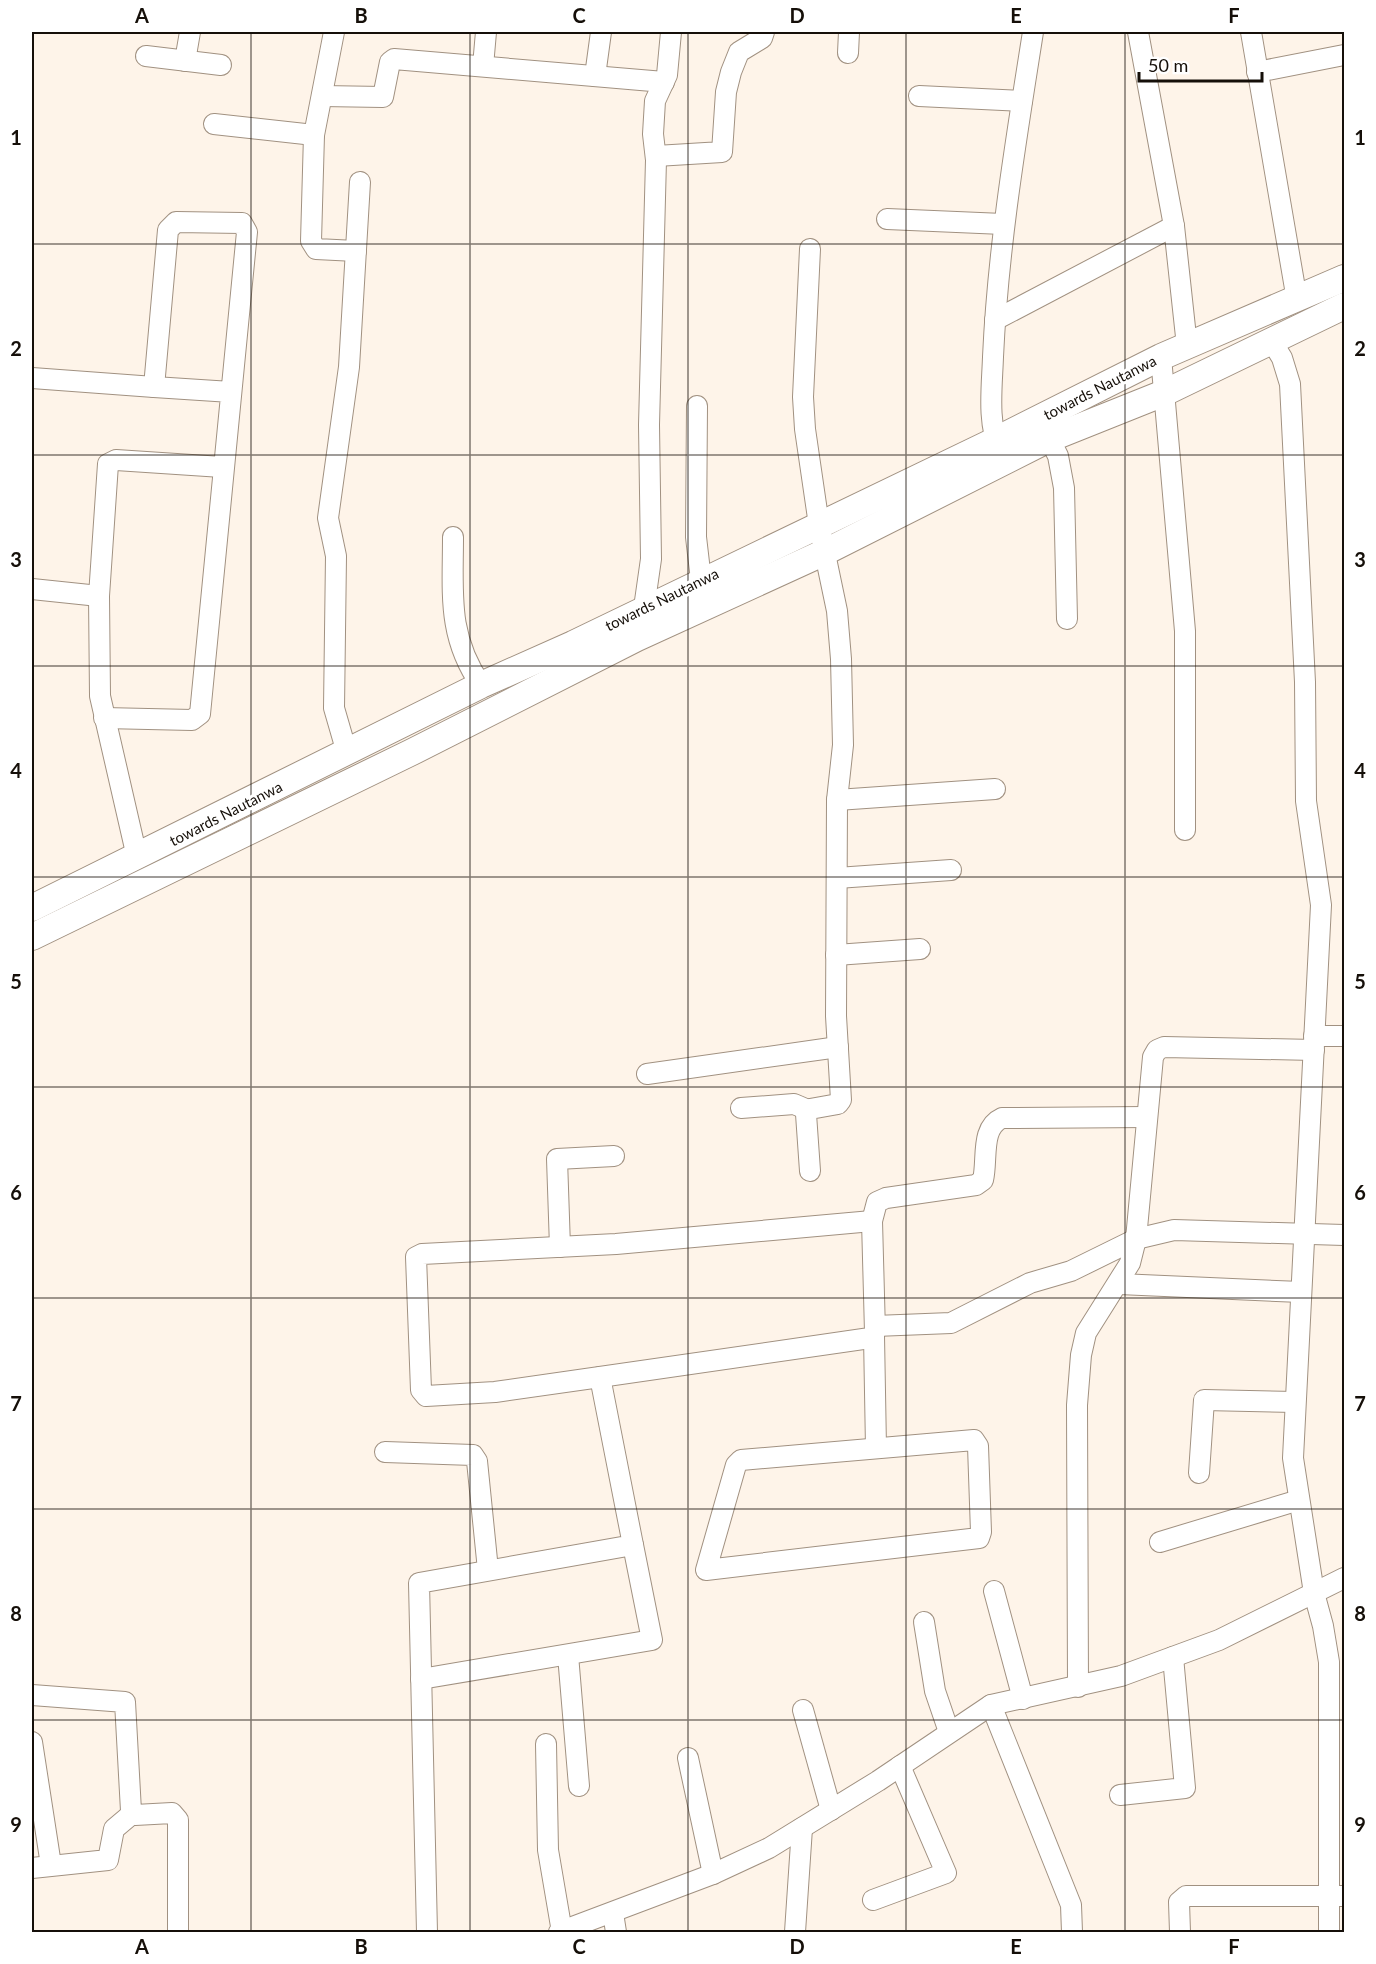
<svg xmlns="http://www.w3.org/2000/svg" width="1376" height="1964" font-family="Lato,sans-serif">
  <style>
    .lines { fill: none; stroke-linecap: round; stroke-linejoin: round }
    .minor-casing { stroke: #a19181; stroke-width: 22 }
    .major-casing { stroke: #a19181; stroke-width: 28 }
    .minor { stroke: #fff; stroke-width: 20 }
    .major { stroke: #fff; stroke-width: 26 }
    .grid { fill: none; stroke: #150f09; stroke-width: 1.5; stroke-opacity: 0.55 }
    .labels { text-anchor: middle; stroke-width: 6; stroke-linejoin: round; paint-order: stroke }
    .street-label { font-size: 15px; fill: #150f09; stroke: #fff }
    .neatline { fill: none; stroke: #150f09; stroke-width: 2 }
    .grid-label { font-size: 20px; text-anchor: middle; font-weight: bold; fill: #150f09 }
  </style>
  <rect width="100%" height="100%" fill="#fef4e9"/>
  <g class="lines">
    <defs>
      <g id="minor">
        <path d="M334,32L314,135L311,241L316,249L356,251"/>
        <path d="M1138,32L1174,226L1187,346"/>
        <path d="M1251,32L1297,300"/>
        <path d="M848,53L849,32"/>
        <path d="M146,56L221,65"/>
        <path d="M185,61L190,32"/>
        <path d="M483,66L486,32"/>
        <path d="M1257,72L1344,55"/>
        <path d="M595,76L601,32"/>
        <path d="M322,96L383,97L390,62L394,59L664,82"/>
        <path d="M919,96L1022,101"/>
        <path d="M214,124L314,135"/>
        <path d="M656,156L722,152L726,92L731,72L739,52L762,38L764,32"/>
        <path d="M887,219L1003,224"/>
        <path d="M995,320L1174,226"/>
        <path d="M1271,340L1282,358L1290,384L1305,682L1306,801L1321,905L1293,1458L1314,1593L1323,1626L1329,1662V1932"/>
        <path d="M1161,357L1185,631V830"/>
        <path d="M32,378L154,387"/>
        <path d="M697,406L696,537L701,580"/>
        <path d="M1043,426L1058,456L1064,488L1067,619"/>
        <path d="M1000,451C987,423 992,387 993,357C998,247 1016,140 1033,32"/>
        <path d="M453,537C453,593 447,636 481,685"/>
        <path d="M32,589L99,596"/>
        <path d="M644,608L651,559L649,425L656,160L653,134L655,101L667,75L671,32"/>
        <path d="M104,718L192,720L200,714L247,232L242,223L176,222L168,230L154,387L231,392"/>
        <path d="M347,753L334,708L336,556L328,518L349,367L360,182"/>
        <path d="M837,800L995,789"/>
        <path d="M137,857L100,696L99,596L108,464L116,460L222,467"/>
        <path d="M837,878L951,870"/>
        <path d="M836,955L920,949"/>
        <path d="M1314,1036H1344"/>
        <path d="M647,1074L838,1047"/>
        <path d="M741,1108L794,1104L808,1110"/>
        <path d="M810,1171L806,1114L810,1109L838,1104L841,1100L836,1016L837,800L843,745L841,659L837,611L819,525L805,429L803,397L810,249"/>
        <path d="M560,1247L557,1159L614,1156"/>
        <path d="M1119,1284L1301,1292"/>
        <path d="M875,1326L951,1323L1030,1283L1071,1271L1136,1239L1174,1230L1344,1235"/>
        <path d="M874,1336L876,1448"/>
        <path d="M600,1377L495,1392L426,1396L421,1390L416,1257L422,1254L616,1244L872,1221"/>
        <path d="M974,1440L978,1446L981,1532L979,1538L706,1570L736,1465L741,1460Z"/>
        <path d="M385,1452L473,1455L477,1461L488,1570"/>
        <path d="M1199,1473L1204,1400L1295,1402"/>
        <path d="M1160,1542L1299,1500"/>
        <path d="M994,1591L1023,1699"/>
        <path d="M924,1622L935,1691L949,1732"/>
        <path d="M568,1655L579,1786"/>
        <path d="M421,1679L652,1640L633,1545"/>
        <path d="M1078,1687L1077,1405L1081,1355L1086,1333L1130,1263L1136,1239L1153,1057L1157,1050L1164,1047L1314,1050"/>
        <path d="M32,1695L125,1702L131,1811L135,1815L172,1813L178,1820V1932"/>
        <path d="M991,1705L1071,1905L1072,1932"/>
        <path d="M803,1710L831,1810"/>
        <path d="M32,1742L51,1865"/>
        <path d="M546,1744L548,1850L562,1932"/>
        <path d="M688,1758L713,1874"/>
        <path d="M1120,1795L1185,1788L1173,1657"/>
        <path d="M32,1868L108,1860L114,1829L133,1813"/>
        <path d="M873,1900L946,1873L900,1766"/>
        <path d="M613,1913L616,1932"/>
        <path d="M427,1932L419,1583L633,1545L600,1377L870,1338L875,1332L872,1221L877,1202L886,1198L976,1185L983,1180C988,1159 980,1128 1002,1118L1147,1117"/>
        <path d="M559,1932L713,1874L769,1848L878,1781L991,1705L1121,1676L1219,1640L1344,1578"/>
        <path d="M795,1932L802,1828"/>
        <path d="M1180,1932L1179,1902L1186,1896H1344"/>
      </g>
      <g id="major">
        <path d="M32,908L481,685L573,644L990,443L1161,357L1344,278"/>
        <path d="M32,937L412,752L637,638L825,552L1049,439L1164,393L1344,306"/>
      </g>
    </defs>
    <use href="#minor" class="minor-casing"/>
    <use href="#major" class="major-casing"/>
    <use href="#minor" class="minor"/>
    <use href="#major" class="major"/>
  </g>
  <path class="grid" d="M251,32V1932M470,32V1932M688,32V1932M906,32V1932M1125,32V1932M32,244H1344M32,455H1344M32,666H1344M32,877H1344M32,1087H1344M32,1298H1344M32,1509H1344M32,1720H1344"/>
  <g class="labels">
    <g class="street-label">
      <text transform="translate(1100 388) rotate(-27)" y="5">towards Nautanwa</text>
      <text transform="translate(662 600) rotate(-26)" y="5">towards Nautanwa</text>
      <text transform="translate(226 814) rotate(-27)" y="5">towards Nautanwa</text>
    </g>
  </g>
  <rect width="1376" height="1964" fill="none" stroke="#ffffff" stroke-width="66"/>
  <path d="M1139 72v9h123v-9" fill="none" stroke="#150f09" stroke-width="3"/>
  <text x="1148" y="72" font-size="18" fill="#150f09" stroke="#ffffff" stroke-width="4.5" paint-order="stroke">50 m</text>
  <rect x="33" y="33" width="1310" height="1898" class="neatline"/>
  <g class="grid-label">
    <text x="142" y="23">A</text>
    <text x="361" y="23">B</text>
    <text x="579" y="23">C</text>
    <text x="797" y="23">D</text>
    <text x="1016" y="23">E</text>
    <text x="1234" y="23">F</text>
    <text x="16" y="145">1</text>
    <text x="1360" y="145">1</text>
    <text x="16" y="356">2</text>
    <text x="1360" y="356">2</text>
    <text x="16" y="567">3</text>
    <text x="1360" y="567">3</text>
    <text x="16" y="778">4</text>
    <text x="1360" y="778">4</text>
    <text x="16" y="989">5</text>
    <text x="1360" y="989">5</text>
    <text x="16" y="1200">6</text>
    <text x="1360" y="1200">6</text>
    <text x="16" y="1411">7</text>
    <text x="1360" y="1411">7</text>
    <text x="16" y="1621">8</text>
    <text x="1360" y="1621">8</text>
    <text x="16" y="1832">9</text>
    <text x="1360" y="1832">9</text>
    <text x="142" y="1954">A</text>
    <text x="361" y="1954">B</text>
    <text x="579" y="1954">C</text>
    <text x="797" y="1954">D</text>
    <text x="1016" y="1954">E</text>
    <text x="1234" y="1954">F</text>
  </g>
</svg>
